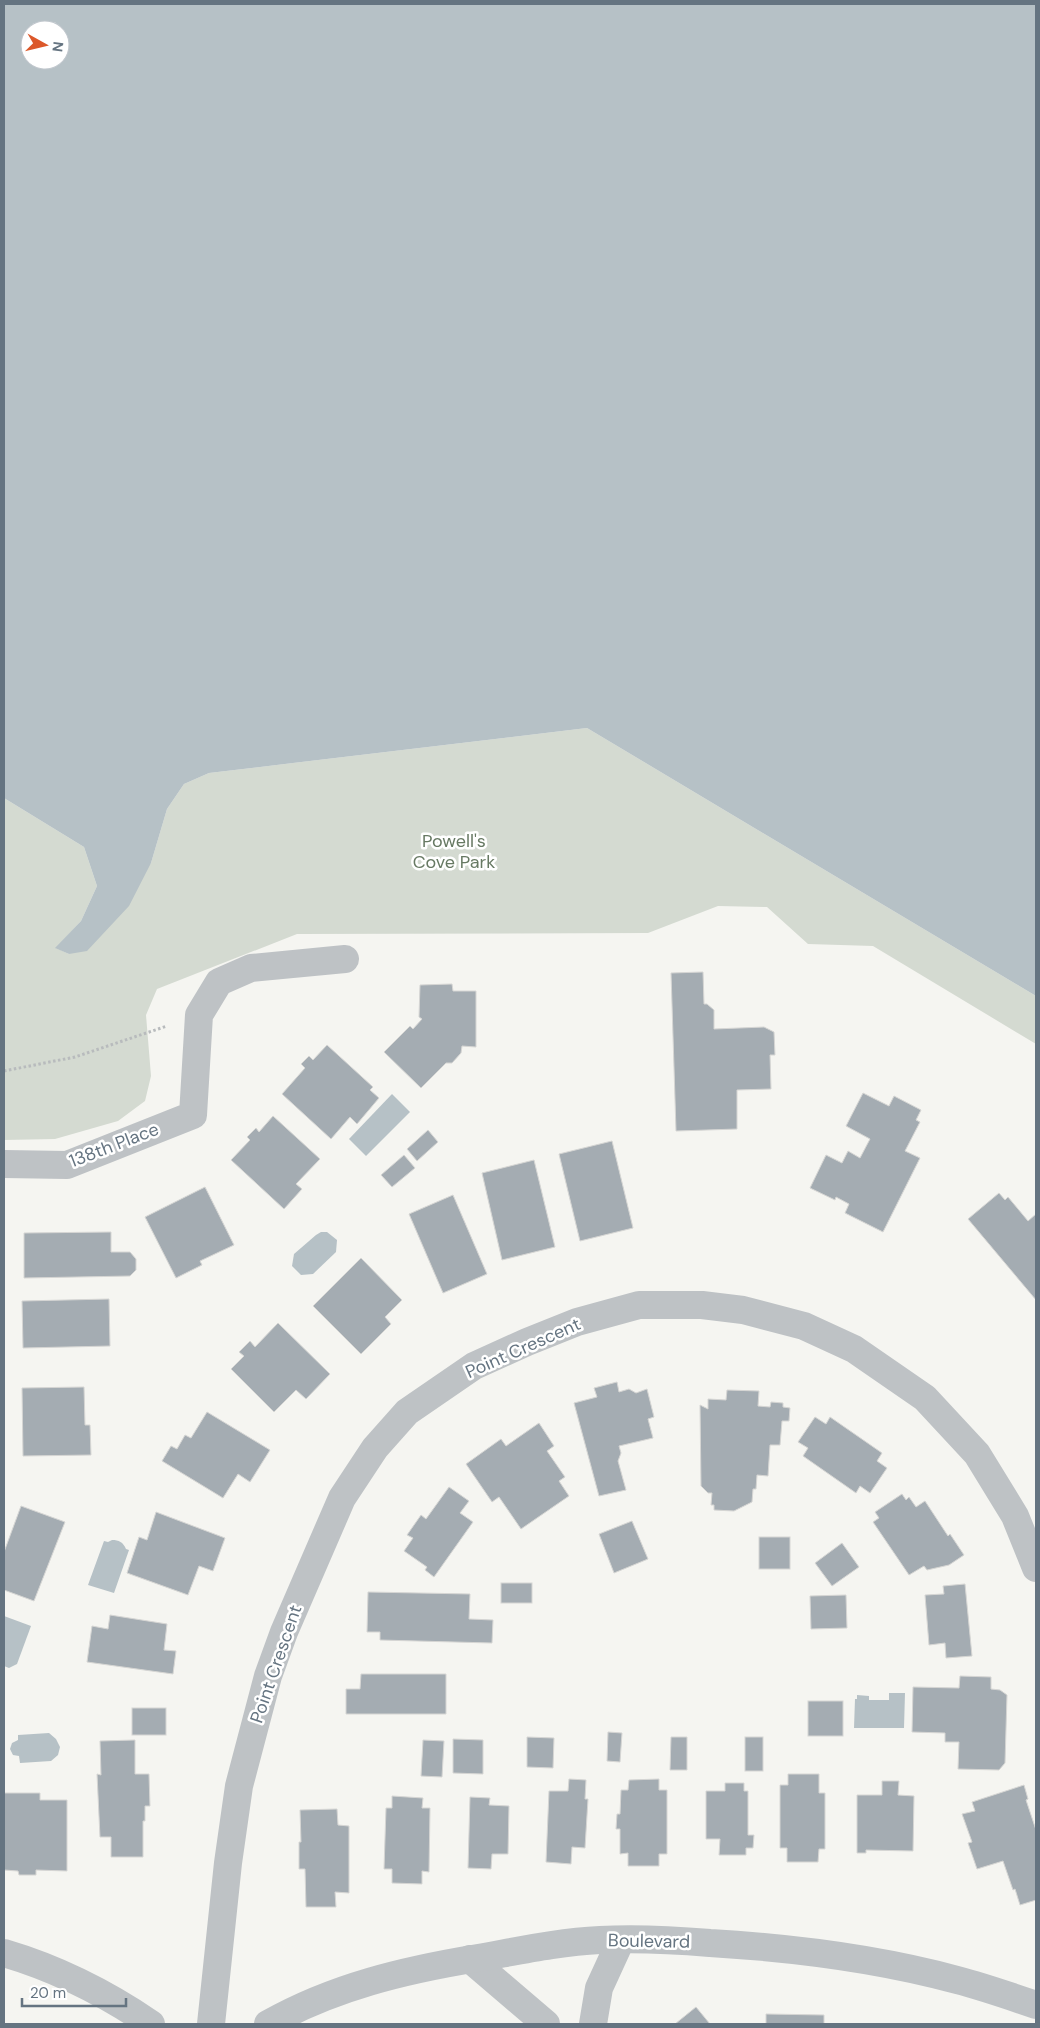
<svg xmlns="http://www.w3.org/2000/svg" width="1040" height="2028" font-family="'DM Sans',sans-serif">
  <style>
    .green { fill: #d4dad1 }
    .water { fill: #b6c1c6; fill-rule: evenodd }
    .building { fill: #a4acb2; stroke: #d6d6d4 }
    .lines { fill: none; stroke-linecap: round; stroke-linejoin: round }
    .path { stroke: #b8bbbd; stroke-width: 3; stroke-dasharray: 2.5 2.5; stroke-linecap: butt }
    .minor { stroke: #bec2c5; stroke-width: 28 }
    .labels { text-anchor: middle; stroke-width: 5; stroke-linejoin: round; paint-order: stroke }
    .park-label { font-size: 18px; fill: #677963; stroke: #fff }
    .street-label { font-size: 18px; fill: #657481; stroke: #fff }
  </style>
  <rect width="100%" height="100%" fill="#f5f5f1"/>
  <path class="green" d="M587,728L1036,996V1044L873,946L808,944L767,907L718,906L648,933L297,934L157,989L146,1015L151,1076L145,1101L118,1121L55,1139L4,1140V798L84,847L97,886L81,921L56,948L69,954L151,863L167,809L184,784L209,773Z"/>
  <g class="water">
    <path d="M4,4H1036V996L587,728L209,773L184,784L167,809L151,863L129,906L87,951L69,954L55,948L81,921L97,886L84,847L4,798ZM30,30H60V60H30Z"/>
    <path d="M392,1094L410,1112L366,1156L349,1139Z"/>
    <path d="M321,1232H327L337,1240L336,1252L313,1274L301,1275L292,1266L294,1254L316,1235Z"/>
    <path d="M112,1540C119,1540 123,1542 126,1549L129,1550L114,1593L88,1585L104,1541L108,1542Z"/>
    <path d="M4,1616L31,1626L17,1664L9,1668L4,1666Z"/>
    <path d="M889,1693H905L904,1728H854L855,1699H857V1695L869,1696V1700H889Z"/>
    <path d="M49,1733L56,1739L60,1747L58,1755L51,1761L20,1763L19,1756L13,1755L10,1749L12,1743L18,1740V1735Z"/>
  </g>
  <g class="building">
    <path d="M703,972L704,1004H707L714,1010V1029L764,1027L774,1032L775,1055H770L771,1089L737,1090V1129L676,1131L671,973Z"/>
    <path d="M452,984L453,991H476V1047L462,1046L461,1053L452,1063H446L421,1088L384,1052L410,1026L413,1029L422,1019L419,1017L420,985Z"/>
    <path d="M327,1045L373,1087L370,1090L379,1098L357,1124L350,1117L331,1139L282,1094L305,1068L301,1064L309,1056L313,1060Z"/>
    <path d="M863,1093L889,1106L894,1096L921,1110L916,1120L920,1122L905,1151L920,1158L883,1232L845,1213L849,1204L836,1197L835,1200L810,1188L826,1155L842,1163L848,1151L860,1158L870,1139L846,1126Z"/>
    <path d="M273,1116L320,1159L296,1184L302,1189L284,1209L231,1160L250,1140L247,1137L256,1128L259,1132Z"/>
    <path d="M428,1130L438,1142L417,1161L407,1149Z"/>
    <path d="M612,1141L633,1228L580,1241L559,1154Z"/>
    <path d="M404,1155L415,1168L392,1187L381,1175Z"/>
    <path d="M534,1160L555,1247L502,1260L482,1173Z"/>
    <path d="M205,1187L234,1245L200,1261L202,1265L176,1278L145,1217Z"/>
    <path d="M999,1193L1005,1200L1008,1197L1028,1221L1036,1214V1300L968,1219Z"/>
    <path d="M453,1195L487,1274L443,1293L409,1214Z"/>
    <path d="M111,1232V1252H130L136,1259V1270L130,1276L24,1278V1233Z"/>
    <path d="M361,1258L402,1300L385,1317L391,1324L361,1354L313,1306Z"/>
    <path d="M109,1299L110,1346L23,1348L22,1301Z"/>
    <path d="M278,1323L330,1374L306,1399L296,1390L274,1412L231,1369L244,1356L239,1352L250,1341L255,1347Z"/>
    <path d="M617,1382L619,1392L629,1389L636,1393L647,1389L654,1417L648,1419L653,1438L619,1446L621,1453L618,1461L626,1490L599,1496L574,1403L597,1397L594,1388Z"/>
    <path d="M84,1387L85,1425H90L91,1455L23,1456L22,1388Z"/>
    <path d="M727,1390L759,1391L758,1406L770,1407L771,1402L783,1403V1407L790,1408L789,1421H782L780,1445H770L768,1476L757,1475L756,1489H753L752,1502L734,1511L714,1510V1505H711L712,1493H708L701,1486L700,1405L708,1409V1399L726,1400Z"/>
    <path d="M207,1412L270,1450L250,1482L238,1474L223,1498L162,1461L171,1446L177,1449L185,1435L191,1438Z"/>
    <path d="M815,1417L826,1424L830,1417L882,1453L877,1461L887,1468L870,1493L860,1486L856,1493L803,1456L808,1448L798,1442Z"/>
    <path d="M539,1423L554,1446L547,1451L565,1477L559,1481L569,1496L521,1529L499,1497L492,1502L466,1464L501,1439L506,1446Z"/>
    <path d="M449,1487L469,1501L460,1513L473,1522L434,1577L425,1570L427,1567L404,1551L413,1538L407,1535L421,1515L426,1519Z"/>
    <path d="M902,1494L906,1500L909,1497L916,1507L925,1501L948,1536L950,1534L964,1555L949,1565L927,1570L924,1566L909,1575L873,1522L879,1518L875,1512Z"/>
    <path d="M21,1506L65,1522L34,1601L4,1590V1552Z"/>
    <path d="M156,1512L225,1538L213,1571L199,1566L188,1595L127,1573L139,1537L147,1540Z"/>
    <path d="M632,1521L648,1559L614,1573L599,1534Z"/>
    <rect x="759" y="1537" width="31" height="32"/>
    <path d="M842,1543L859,1567L832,1586L815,1563Z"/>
    <rect x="501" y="1583" width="31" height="20"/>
    <path d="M965,1584L972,1656L946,1658L945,1643L929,1645L925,1595L944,1594L943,1586Z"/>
    <path d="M368,1592L470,1594L469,1619L493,1620L492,1643L380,1640V1632H367Z"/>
    <path d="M846,1595L847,1628L811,1629L810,1596Z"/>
    <path d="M110,1615L167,1624L164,1650L176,1651L173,1674L87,1662L92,1626L108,1629Z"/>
    <path d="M361,1674H446V1714H346V1689H360Z"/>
    <path d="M960,1676L991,1677V1689L1000,1690L1007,1695L1005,1763L999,1770L958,1769L959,1742H945V1733L912,1732L913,1687L959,1688Z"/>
    <rect x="808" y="1701" width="35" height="35"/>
    <rect x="132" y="1708" width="34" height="27"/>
    <path d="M608,1732L622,1733L620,1762L607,1761Z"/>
    <path d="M527,1737L554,1738L553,1768L527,1767Z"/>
    <path d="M671,1737H687V1770H670Z"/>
    <rect x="745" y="1737" width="18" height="34"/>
    <path d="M453,1739L483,1740V1774L453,1773Z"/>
    <path d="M135,1740V1774H149L150,1806H145V1821H143V1857H111V1837H100L97,1774L101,1775L100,1741Z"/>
    <path d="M423,1740L444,1741L442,1777L421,1776Z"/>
    <path d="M788,1774H819V1793H825V1849H819L818,1862H787V1848H780V1785H788Z"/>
    <path d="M569,1779L586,1780L585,1799H588L585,1848L572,1847L571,1864L546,1862L549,1791H568Z"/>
    <path d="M659,1779V1790H667V1854H659V1866H628V1853L620,1854V1829H616L617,1814H620L621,1790H628L629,1780Z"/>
    <path d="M882,1781H899L898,1795L914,1796L913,1851L866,1850V1853H857V1795H882Z"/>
    <path d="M725,1783H744V1791H748V1835H754L753,1848H746V1855H719L720,1839H706V1791H725Z"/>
    <path d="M1024,1785L1028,1799L1026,1800L1036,1830V1900L1020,1905L1015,1889L1013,1890L1003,1861L977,1869L968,1843L972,1842L962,1814L975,1811L972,1802Z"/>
    <path d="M4,1793H40V1800H67V1871L36,1870V1875H19L18,1871L4,1870Z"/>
    <path d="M392,1796L423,1798L422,1808H430L429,1872L422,1871V1884L392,1883V1869H384L386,1808H392Z"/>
    <path d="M470,1797L490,1798L489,1805L509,1806L508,1854H492L491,1869L468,1868Z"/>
    <path d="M337,1809L338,1825L349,1826V1893L335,1892L336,1907H306L305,1869H299V1842H301L300,1810Z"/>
    <path d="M696,2007L710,2024H675Z"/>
    <path d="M766,2014L824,2015V2024H766Z"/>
  </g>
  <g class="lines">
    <path class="path" d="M4,1071L75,1057L167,1026"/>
    <g class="minor">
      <path d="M4,1164L67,1165L193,1115L199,1015L219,982L251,968L345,959"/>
      <path d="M4,1953C55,1968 107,1994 151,2024"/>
      <path d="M470,1959L546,2024"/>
      <path d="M211,2024L228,1863L239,1786L268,1676L284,1632L342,1498L375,1448L407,1412L474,1366L527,1342L577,1322L639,1305H702L743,1310L804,1326L854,1349L925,1398L977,1454L1015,1516L1036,1568"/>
      <path d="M268,2024C333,1987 405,1970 478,1958C518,1951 559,1942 600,1940C637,1938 674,1940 710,1943C794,1948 876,1958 957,1980C984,1987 1010,1996 1036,2005"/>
      <path d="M593,2024L599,1988L621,1940"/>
    </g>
  </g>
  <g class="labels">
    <g class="park-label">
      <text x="454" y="847">Powell's<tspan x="454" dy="21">Cove Park</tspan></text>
    </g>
    <g class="street-label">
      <text transform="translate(114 1145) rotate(-21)" y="6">138th Place</text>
      <text transform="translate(523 1348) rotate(-24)" y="6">Point Crescent</text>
      <text transform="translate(276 1664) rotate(-71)" y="6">Point Crescent</text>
      <text transform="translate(649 1941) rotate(1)" y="6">Boulevard</text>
    </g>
  </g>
  <rect width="1040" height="2028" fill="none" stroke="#657481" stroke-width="10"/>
  <g transform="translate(45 45) rotate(98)"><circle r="24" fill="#ffffff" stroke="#c1c7cd"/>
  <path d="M0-4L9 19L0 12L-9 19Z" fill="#dc582a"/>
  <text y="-8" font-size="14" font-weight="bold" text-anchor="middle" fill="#657481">N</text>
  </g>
  <path d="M22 1998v8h104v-8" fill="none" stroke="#657481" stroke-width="2.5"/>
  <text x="30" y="1998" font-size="15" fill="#657481" stroke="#ffffff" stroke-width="4" paint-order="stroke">20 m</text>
</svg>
